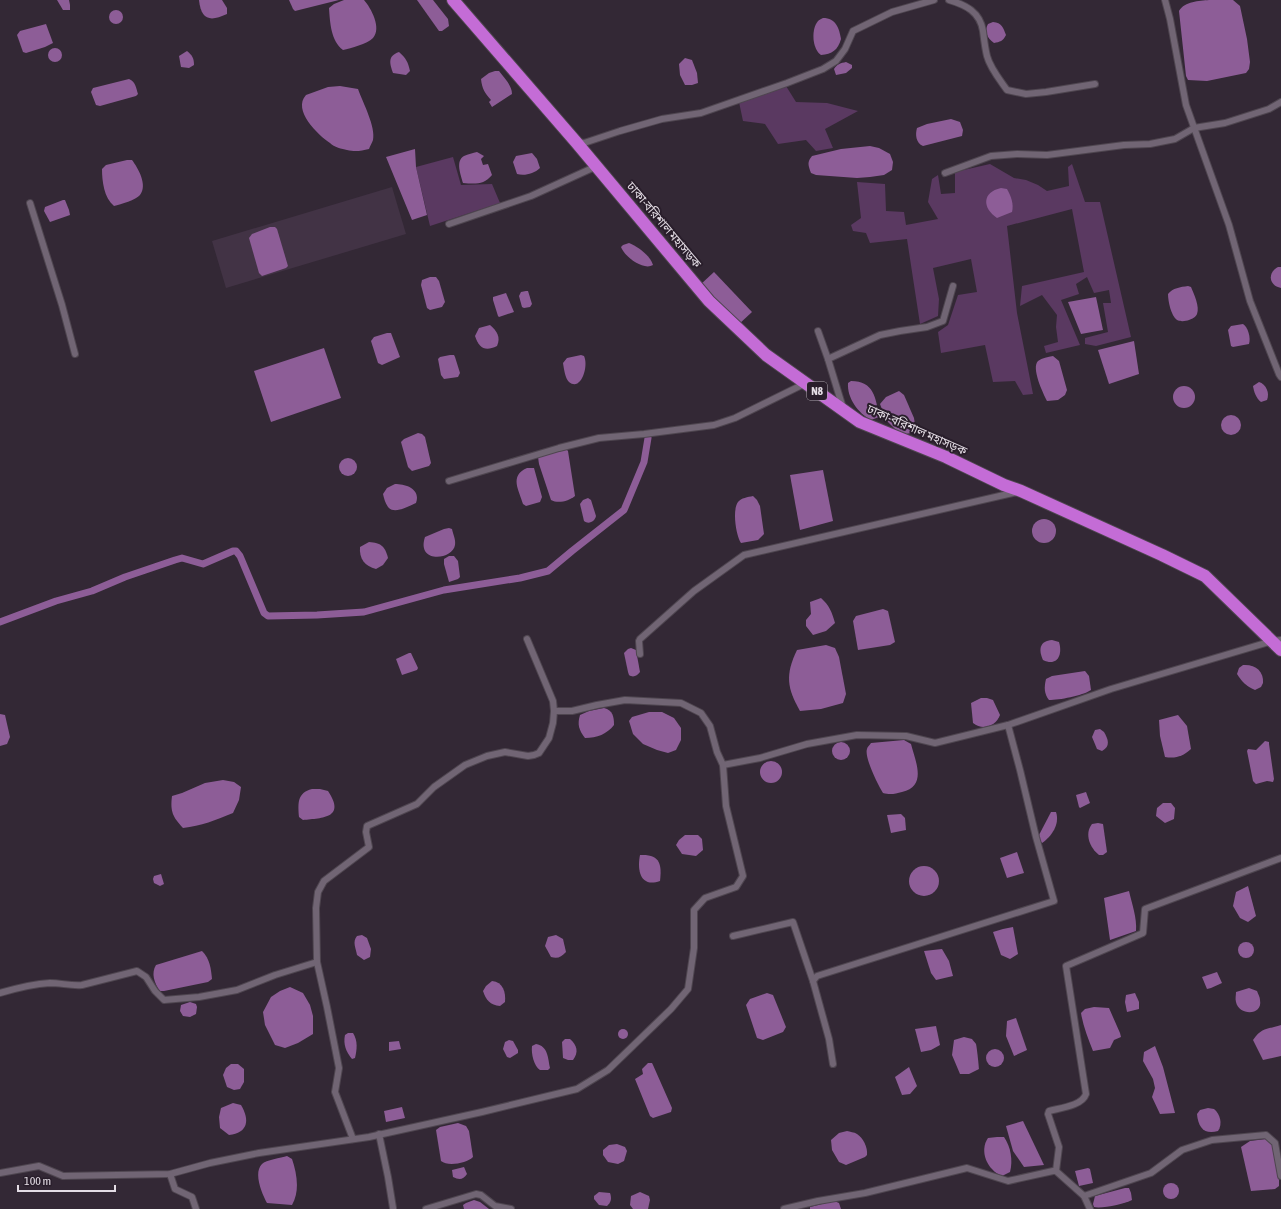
<svg xmlns="http://www.w3.org/2000/svg" width="1281" height="1209" font-family="'Asap Condensed','Noto Sans Bengali',sans-serif">
  <style>
    .built { fill: #423345 }
    .green { fill: #5a3961 }
    .water { fill: #8d5d97 }
    .lines { fill: none; stroke-linecap: round; stroke-linejoin: round }
    .canal { stroke: #8d5d97; stroke-width: 7 }
    .street-casing { stroke: #4f4650; stroke-width: 8 }
    .highway-casing { stroke: #4f4650; stroke-width: 14 }
    .street { stroke: #716574; stroke-width: 6 }
    .highway { stroke: #c46cd6; stroke-width: 12 }
    .labels { text-anchor: middle; stroke-width: 4; stroke-linejoin: round; paint-order: stroke }
    .shield { fill: #291e2b; stroke: #aca4ad; stroke-width: 1 }
    .shield-label { font-size: 11px; font-weight: bold; fill: #e4dde5 }
    .street-label { font-size: 12px; fill: #e4dde5; stroke: #291e2b }
  </style>
  <rect width="100%" height="100%" fill="#332835"/>
  <path class="built" d="M392,187L406,234L226,288L212,241Z"/>
  <g class="green">
    <path d="M786,86L796,102L827,103L858,111L825,129L833,148L816,151L806,140L778,144L765,124L743,121L739,102Z"/>
    <path d="M453,157L461,185L492,184L500,203L430,226L416,167Z"/>
    <path d="M990,164L1014,178L1026,180L1038,185L1047,191L1069,186L1068,167L1072,164L1085,202H1100L1131,337L1096,346L1085,344V338L1108,332L1103,303H1111L1109,290L1094,293L1087,277L1076,284L1079,294L1061,300L1080,345L1046,353L1044,346L1058,342L1056,327L1057,315L1042,295L1020,306L1022,286L1084,272L1072,209L1007,226L1017,313L1033,394L1023,395L1015,381L993,382L985,345L941,353L938,332L948,325L958,295L977,292L971,259L933,268L939,299L938,316L920,324L907,239L870,243L866,233L853,231L851,225L861,218L857,182L885,184L886,211L904,212L906,225L938,219L928,202L932,179L938,175L941,194L955,193V172Z"/>
  </g>
  <g class="water">
    <path d="M57,0H69L70,5V10H63Z"/>
    <path d="M199,0H222L227,8V14C210,22 201,20 199,0Z"/>
    <path d="M289,0H339L295,11L293,9Z"/>
    <path d="M344,0H364C371,8 382,28 373,38C367,44 351,48 343,50C331,41 330,23 329,8L334,4Z"/>
    <path d="M417,0H433L448,19L449,26L442,31H439Z"/>
    <path d="M1209,0H1233L1240,6L1247,39L1250,62L1249,69L1246,73L1207,81L1188,80L1186,76L1179,11C1185,1 1199,1 1209,0Z"/>
    <circle cx="116" cy="17" r="7"/>
    <path d="M823,18C836,18 839,28 841,39C838,50 832,54 821,55C812,49 811,29 818,21C819,20 821,19 823,18Z"/>
    <path d="M993,22C1002,23 1003,27 1006,35C1003,41 1000,42 994,43C987,38 984,31 988,24Z"/>
    <path d="M46,24L53,43L45,47L26,53L23,52L17,35L20,31Z"/>
    <circle cx="55" cy="55" r="7"/>
    <path d="M187,51C192,55 194,58 194,65L189,68L181,67L179,56Z"/>
    <path d="M399,52C406,58 408,62 410,71L406,75L393,73C390,64 387,56 399,52Z"/>
    <path d="M685,58L692,60L697,73L698,83L692,85H685L680,75L679,64Z"/>
    <path d="M846,62L852,65V68L846,73L836,75L834,69C837,64 841,63 846,62Z"/>
    <path d="M495,71H499C504,78 512,85 512,94L492,107L489,102L491,100C485,93 482,89 481,79L489,73Z"/>
    <path d="M129,79C136,82 136,88 138,94L136,96L100,106L96,105L91,92L93,88Z"/>
    <path d="M340,86L358,89C363,103 376,127 373,140C372,143 370,146 369,149C361,151 355,152 347,150C342,149 334,147 330,143C318,135 292,110 306,95L328,87Z"/>
    <path d="M951,119L960,122L963,130L962,136L923,146C916,143 915,135 917,128L927,124Z"/>
    <path d="M870,146L879,148L890,154L893,162L892,170L884,175L870,177L857,178L816,175L811,173C808,165 807,162 812,156L841,149Z"/>
    <path d="M415,149L416,167L427,215L412,220L386,157Z"/>
    <path d="M477,152L484,156L481,159L483,165L488,164L492,175C484,185 475,184 463,183C461,175 455,161 464,156C468,154 473,153 477,152Z"/>
    <path d="M532,153L537,159L540,168C534,174 524,176 517,174L513,162L516,156Z"/>
    <path d="M127,160H132C138,168 148,185 140,195C136,200 121,204 114,206C104,198 102,181 102,169L106,165Z"/>
    <path d="M1001,188L1007,189C1011,196 1014,204 1012,212L997,218C982,208 982,192 1001,188Z"/>
    <path d="M63,200H65L69,210L70,215L50,222L44,211L45,207Z"/>
    <path d="M270,227H275L277,229L288,266L286,268L262,276L259,273L249,238L252,234Z"/>
    <path d="M629,243C638,247 650,255 653,265C643,271 624,256 621,247L623,245Z"/>
    <path d="M1278,267H1281V288C1269,286 1267,273 1278,267Z"/>
    <path d="M714,272L752,312L738,325L700,285Z"/>
    <path d="M430,277H436L439,281L445,302L442,307L430,310L427,308L421,285L422,280Z"/>
    <path d="M1188,286L1191,287C1194,294 1200,307 1197,314C1196,317 1192,319 1189,320C1186,321 1181,322 1177,320C1171,316 1168,301 1168,294C1173,288 1180,287 1188,286Z"/>
    <path d="M526,291H528L532,304L530,307L524,308L522,307L519,296L521,292Z"/>
    <path d="M506,293L514,312L499,317L498,316L493,300V297Z"/>
    <path d="M1096,297L1103,330L1081,334L1068,302Z"/>
    <path d="M1243,324C1248,327 1251,338 1249,344L1233,347L1231,346L1228,330L1231,326Z"/>
    <path d="M490,325C497,331 501,337 497,346C485,352 479,348 475,336L479,328Z"/>
    <path d="M387,333H391L400,357L382,365L378,363L371,341L374,337Z"/>
    <path d="M1134,341L1139,374L1109,384L1098,350Z"/>
    <path d="M324,348L341,398L271,422L254,371Z"/>
    <path d="M450,355H454L455,357L460,373L458,377L444,379L441,375L438,359L440,357Z"/>
    <path d="M581,355L584,356C589,366 581,392 569,382C565,378 564,369 563,363L567,358Z"/>
    <path d="M1053,356L1059,361L1067,390L1065,395L1058,400L1047,401C1043,393 1031,368 1038,361C1042,358 1048,357 1053,356Z"/>
    <path d="M851,381C874,381 876,398 879,417L871,420C858,413 847,398 848,383Z"/>
    <path d="M1259,382C1266,384 1270,393 1267,400L1261,402C1256,398 1254,392 1253,386Z"/>
    <circle cx="1184" cy="397" r="11"/>
    <path d="M899,391L904,395L914,418L915,425L911,433L901,435L886,420L880,404L886,397Z"/>
    <circle cx="1231" cy="425" r="10"/>
    <path d="M418,433L422,434L425,437L431,463L429,466L412,471L408,467L401,442L404,439Z"/>
    <path d="M566,449L568,451L575,496C569,501 558,504 551,500L539,464L538,457Z"/>
    <circle cx="348" cy="467" r="9"/>
    <path d="M527,468H534L542,497L540,502L526,506L523,504C519,490 509,476 527,468Z"/>
    <path d="M823,470L833,521L800,530L790,475Z"/>
    <path d="M395,484C406,484 421,489 416,503C409,506 394,515 388,507C385,503 384,498 383,494L387,488Z"/>
    <path d="M753,496L757,500L760,506L764,534L758,540L741,543C736,536 732,510 738,502C741,498 748,497 753,496Z"/>
    <path d="M588,498L591,500L596,516C595,521 589,525 584,521L580,504L583,500Z"/>
    <circle cx="1044" cy="531" r="12"/>
    <path d="M449,528L452,529C453,534 456,540 455,545C453,560 416,564 425,537L444,529Z"/>
    <path d="M369,542C381,543 385,546 388,558L383,565L376,569C365,566 359,559 360,547Z"/>
    <path d="M449,556H454L458,561L460,577L458,579L449,582L444,564V559Z"/>
    <path d="M821,598C829,605 832,612 835,623L826,631L813,635L806,626V620L811,614L810,602Z"/>
    <path d="M883,609L888,611L895,642L890,645L858,650L853,621L856,616Z"/>
    <path d="M1052,640L1059,642C1063,655 1057,667 1043,660C1038,649 1040,641 1052,640Z"/>
    <path d="M826,645L835,648L839,657L846,694L843,703L821,709L800,711C787,688 785,675 797,650Z"/>
    <path d="M631,648L636,650L640,672C637,676 633,678 629,675L628,672L624,653L628,649Z"/>
    <path d="M409,653H411L418,668L417,670L402,675L396,659Z"/>
    <path d="M1243,665C1255,664 1264,671 1263,683L1261,687L1255,690C1246,686 1242,682 1237,674L1239,668Z"/>
    <path d="M1085,671L1089,676L1091,690C1082,696 1059,700 1049,700C1044,694 1044,687 1046,679L1052,676Z"/>
    <path d="M981,698H987L993,700L1000,715C996,726 983,731 973,723L971,703Z"/>
    <path d="M604,708C613,710 614,717 614,725C607,734 597,738 585,738C579,730 577,725 580,715L589,711Z"/>
    <path d="M649,712H662L674,718L681,728V740L676,750L668,753L657,750L643,744L633,734L629,721L632,717Z"/>
    <path d="M0,714L5,715L10,737L7,744L0,746Z"/>
    <path d="M1178,715L1187,726L1191,749C1183,756 1176,759 1165,757L1160,736L1159,720Z"/>
    <path d="M1100,729L1104,732C1108,739 1111,746 1102,751L1097,749L1092,737L1095,730Z"/>
    <path d="M904,740L911,744C916,763 927,786 902,792C895,794 890,795 883,793C878,785 864,757 867,749C867,747 870,745 871,743Z"/>
    <path d="M1265,741L1269,742V744L1274,779L1273,782L1267,781L1256,784L1253,781L1247,751L1248,749L1256,750Z"/>
    <circle cx="841" cy="751" r="9"/>
    <circle cx="771" cy="772" r="11"/>
    <path d="M223,780L234,782L241,787L239,800L233,813C216,820 201,826 183,828C173,817 170,812 172,796L182,793L205,783Z"/>
    <path d="M312,789H320L328,791C346,818 323,818 303,820L299,817C298,803 297,793 312,789Z"/>
    <path d="M1086,792L1090,803L1080,808L1079,807L1076,795Z"/>
    <path d="M1163,803H1171L1175,808L1174,819L1165,823L1156,816L1157,808Z"/>
    <path d="M1051,812H1056C1060,824 1052,836 1042,843L1039,839V835Z"/>
    <path d="M901,814L905,818L906,830L891,833L887,815Z"/>
    <path d="M1098,823L1103,824L1107,852L1103,855H1099C1090,848 1084,834 1092,824Z"/>
    <path d="M685,835H698L702,839L703,850L696,856L682,854L676,845L679,840Z"/>
    <path d="M1017,852L1024,873L1007,878L1000,858Z"/>
    <path d="M640,855C660,854 662,864 660,881C640,888 637,870 640,855Z"/>
    <circle cx="924" cy="881" r="15"/>
    <path d="M161,874L164,884L160,886L154,883L153,879L154,876Z"/>
    <path d="M1248,886L1256,916L1248,922L1240,918L1233,906L1236,892Z"/>
    <path d="M1129,891C1132,904 1137,918 1136,931L1110,940L1104,898Z"/>
    <path d="M1013,927L1018,954L1010,959L1001,955L993,932L1003,929Z"/>
    <path d="M362,935L367,938L371,949L370,957L364,960L357,955C356,948 352,942 357,936Z"/>
    <path d="M556,935L563,939L566,952C561,957 558,959 551,957L545,946L548,937Z"/>
    <circle cx="1246" cy="950" r="8"/>
    <path d="M942,949L949,961L953,976L936,980L931,973L924,951Z"/>
    <path d="M202,951C210,959 211,969 212,979L208,982L164,991H160C154,983 151,973 156,965Z"/>
    <path d="M1217,972L1222,983L1211,988L1207,989L1202,977Z"/>
    <path d="M492,981C503,982 506,992 505,1002L500,1006C490,1005 486,1000 483,991L486,986Z"/>
    <path d="M290,987L303,993L310,1005L313,1016V1034L298,1043L285,1048L275,1045L265,1025L263,1012L271,997L280,991Z"/>
    <path d="M1249,988L1257,991C1258,994 1260,997 1260,1000C1263,1016 1239,1016 1236,1002C1235,999 1236,995 1236,992Z"/>
    <path d="M767,993L773,995L786,1027L783,1032L763,1040L757,1038L746,1005L750,999Z"/>
    <path d="M1135,993L1139,1002V1009L1127,1012L1125,1002L1126,995Z"/>
    <path d="M190,1002L196,1004L197,1007L196,1014L190,1017L183,1016L180,1011L181,1005Z"/>
    <path d="M1094,1007L1109,1008L1120,1033L1121,1037L1114,1040L1110,1048L1093,1051C1088,1038 1083,1026 1081,1013L1085,1009Z"/>
    <path d="M1016,1018L1027,1050L1014,1056L1006,1036L1007,1021Z"/>
    <path d="M1281,1025V1056L1263,1060L1253,1040C1263,1026 1267,1030 1281,1025Z"/>
    <path d="M936,1026L940,1045L931,1050L921,1052L915,1029Z"/>
    <circle cx="623" cy="1034" r="5"/>
    <path d="M348,1033H353C358,1041 357,1049 355,1058L352,1059C346,1052 343,1044 345,1035Z"/>
    <path d="M964,1037L972,1039C973,1041 975,1042 976,1044C977,1048 979,1066 979,1069L969,1074H960L952,1055L954,1040Z"/>
    <path d="M565,1039H570C577,1045 579,1052 573,1060H568L563,1058L562,1042Z"/>
    <path d="M509,1040L513,1041L518,1050V1053L510,1058L507,1057L503,1049L505,1042Z"/>
    <path d="M399,1041L401,1049L389,1051V1042Z"/>
    <path d="M536,1044C548,1046 548,1058 550,1068L548,1070H540C534,1066 531,1054 532,1046Z"/>
    <path d="M1155,1046L1163,1067L1175,1113L1160,1114L1152,1097L1155,1088L1153,1079L1143,1061L1144,1052Z"/>
    <circle cx="995" cy="1058" r="9"/>
    <path d="M648,1063H652L653,1065L672,1108L671,1112L653,1118L650,1116L635,1079L643,1074L642,1069Z"/>
    <path d="M231,1064H238L244,1069V1082L240,1089L234,1090L227,1087L223,1075L226,1068Z"/>
    <path d="M909,1067L917,1086L910,1094L902,1095L895,1077Z"/>
    <path d="M233,1103L241,1105C250,1120 248,1133 229,1135L220,1128L219,1117L221,1108Z"/>
    <path d="M402,1107L405,1118L386,1122L384,1111Z"/>
    <path d="M1208,1108L1214,1109C1220,1114 1223,1124 1218,1131C1205,1135 1198,1128 1197,1114L1200,1110Z"/>
    <path d="M1023,1121L1044,1165L1024,1167L1013,1151L1006,1126Z"/>
    <path d="M458,1123L466,1126L469,1131L473,1157C467,1163 448,1167 441,1161L436,1130L440,1127Z"/>
    <path d="M847,1131C850,1132 854,1132 857,1134C863,1138 868,1147 867,1155L865,1157L846,1165L839,1162L832,1150L831,1140L839,1133Z"/>
    <path d="M997,1137H1004C1011,1147 1013,1161 1010,1172L1002,1176C987,1170 979,1151 988,1138Z"/>
    <path d="M1266,1139L1272,1143L1279,1180V1186L1275,1189L1251,1191L1241,1147L1250,1141Z"/>
    <path d="M617,1144L625,1147L627,1151L624,1161L618,1164L608,1162L603,1155V1150L609,1145Z"/>
    <path d="M287,1156L292,1159C297,1174 300,1191 292,1205L267,1203C262,1194 253,1173 262,1164C266,1160 281,1158 287,1156Z"/>
    <path d="M464,1167L467,1174C463,1180 459,1180 453,1177L452,1170Z"/>
    <path d="M1088,1168L1090,1169L1093,1183L1079,1186L1075,1171Z"/>
    <circle cx="1171" cy="1191" r="8"/>
    <path d="M1125,1188H1129L1131,1193L1132,1200C1125,1204 1101,1209 1094,1207L1093,1204L1095,1196Z"/>
    <path d="M599,1192L610,1193C612,1199 611,1202 607,1206L599,1205L594,1199V1196Z"/>
    <path d="M640,1192L649,1196L650,1200L648,1209H633L630,1205L631,1196Z"/>
    <path d="M474,1200L480,1202L489,1209H464L463,1205L466,1203Z"/>
    <path d="M834,1201L839,1203L841,1209H810V1207Z"/>
  </g>
  <g class="lines">
    <path class="canal" d="M0,622L56,601L92,591L125,577L175,560L182,558L203,564L233,551H236L240,556L264,613L268,616L317,615L364,612L444,590L520,578L548,571L572,551L624,510L644,462L648,438"/>
    <defs>
      <g id="street">
        <path d="M949,0C966,5 980,12 983,31C984,39 985,48 987,56C990,68 1000,80 1007,90L1026,94L1046,92L1095,84"/>
        <path d="M1165,0L1170,19L1186,105L1229,225L1250,301L1279,374L1281,377"/>
        <path d="M578,142L584,143L620,131L662,119L701,113L787,83L823,69L836,61L845,49L853,31L892,12L934,0"/>
        <path d="M945,173L991,156L1017,154L1047,155L1124,145L1150,144L1175,139L1194,128L1225,123L1269,109L1281,102"/>
        <path d="M30,203L62,305L75,354"/>
        <path d="M449,224L531,196L597,166"/>
        <path d="M818,331L828,359"/>
        <path d="M843,408L828,359L880,335L900,331L927,327L943,321L953,286"/>
        <path d="M449,481L559,448L599,438L644,434L714,425L735,418L806,383"/>
        <path d="M640,654L639,641L640,639L694,591L744,555L1017,492"/>
        <path d="M723,765L760,758L807,744L857,735L906,736L935,743L1008,725L1111,689L1272,641L1281,640"/>
        <path d="M733,936L793,922L813,981"/>
        <path d="M317,962L327,1007L339,1068L335,1092L353,1139"/>
        <path d="M0,993C17,988 33,984 50,983C61,983 71,986 82,985L137,971L146,977L155,991L164,1000L199,997L237,990L275,975L317,962L316,908L318,892L324,881L369,847L366,832L367,826L417,804L434,787L465,765L487,756L505,752L528,756L534,755L539,753L549,738L553,723L554,711L553,701L527,639"/>
        <path d="M833,1064L829,1039L813,981L817,976L1054,901L1036,837L1020,770L1008,725"/>
        <path d="M379,1134L388,1177L393,1208"/>
        <path d="M1056,1171L1084,1196L1090,1209"/>
        <path d="M0,1173L39,1166L63,1176L170,1174L210,1163L259,1153L369,1137L482,1112L577,1089L608,1070L671,1009L688,989L694,948V910L705,898L736,887L743,876L726,806L723,765L717,752L710,726L701,713L681,703L625,700L597,705L572,711H554"/>
        <path d="M170,1174L175,1189L192,1197L196,1209"/>
        <path d="M1084,1196L1151,1173L1182,1150L1212,1140L1266,1135L1275,1143L1281,1176"/>
        <path d="M426,1209L476,1194L481,1195L495,1206L511,1209"/>
        <path d="M784,1209L818,1201L865,1193L967,1168L1008,1181L1053,1171H1056L1059,1147L1048,1114L1049,1111C1060,1108 1082,1106 1086,1094L1066,966L1143,933L1145,909L1281,858"/>
      </g>
      <path id="highway" d="M453,0L576,142L709,301L766,355L860,422L946,457L1004,485L1021,491L1162,555L1205,576L1281,650"/>
    </defs>
    <use href="#street" class="street-casing"/>
    <use href="#highway" class="highway-casing"/>
    <use href="#street" class="street"/>
    <use href="#highway" class="highway"/>
  </g>
  <g class="labels">
    <rect class="shield" x="807" y="382" width="20" height="18" rx="3"/>
    <g class="shield-label">
      <text x="817" y="395">N8</text>
    </g>
    <g class="street-label">
      <text transform="translate(664 225) rotate(50)" y="4">ঢাকা-বরিশাল মহাসড়ক</text>
      <text transform="translate(917 430) rotate(24)" y="4">ঢাকা-বরিশাল মহাসড়ক</text>
    </g>
  </g>
  <path d="M18 1185v6h97v-6" fill="none" stroke="#e4dde5" stroke-width="2"/>
  <text x="24" y="1185" font-size="12" fill="#e4dde5" stroke="#291e2b" stroke-width="3" paint-order="stroke">100 m</text>
</svg>
